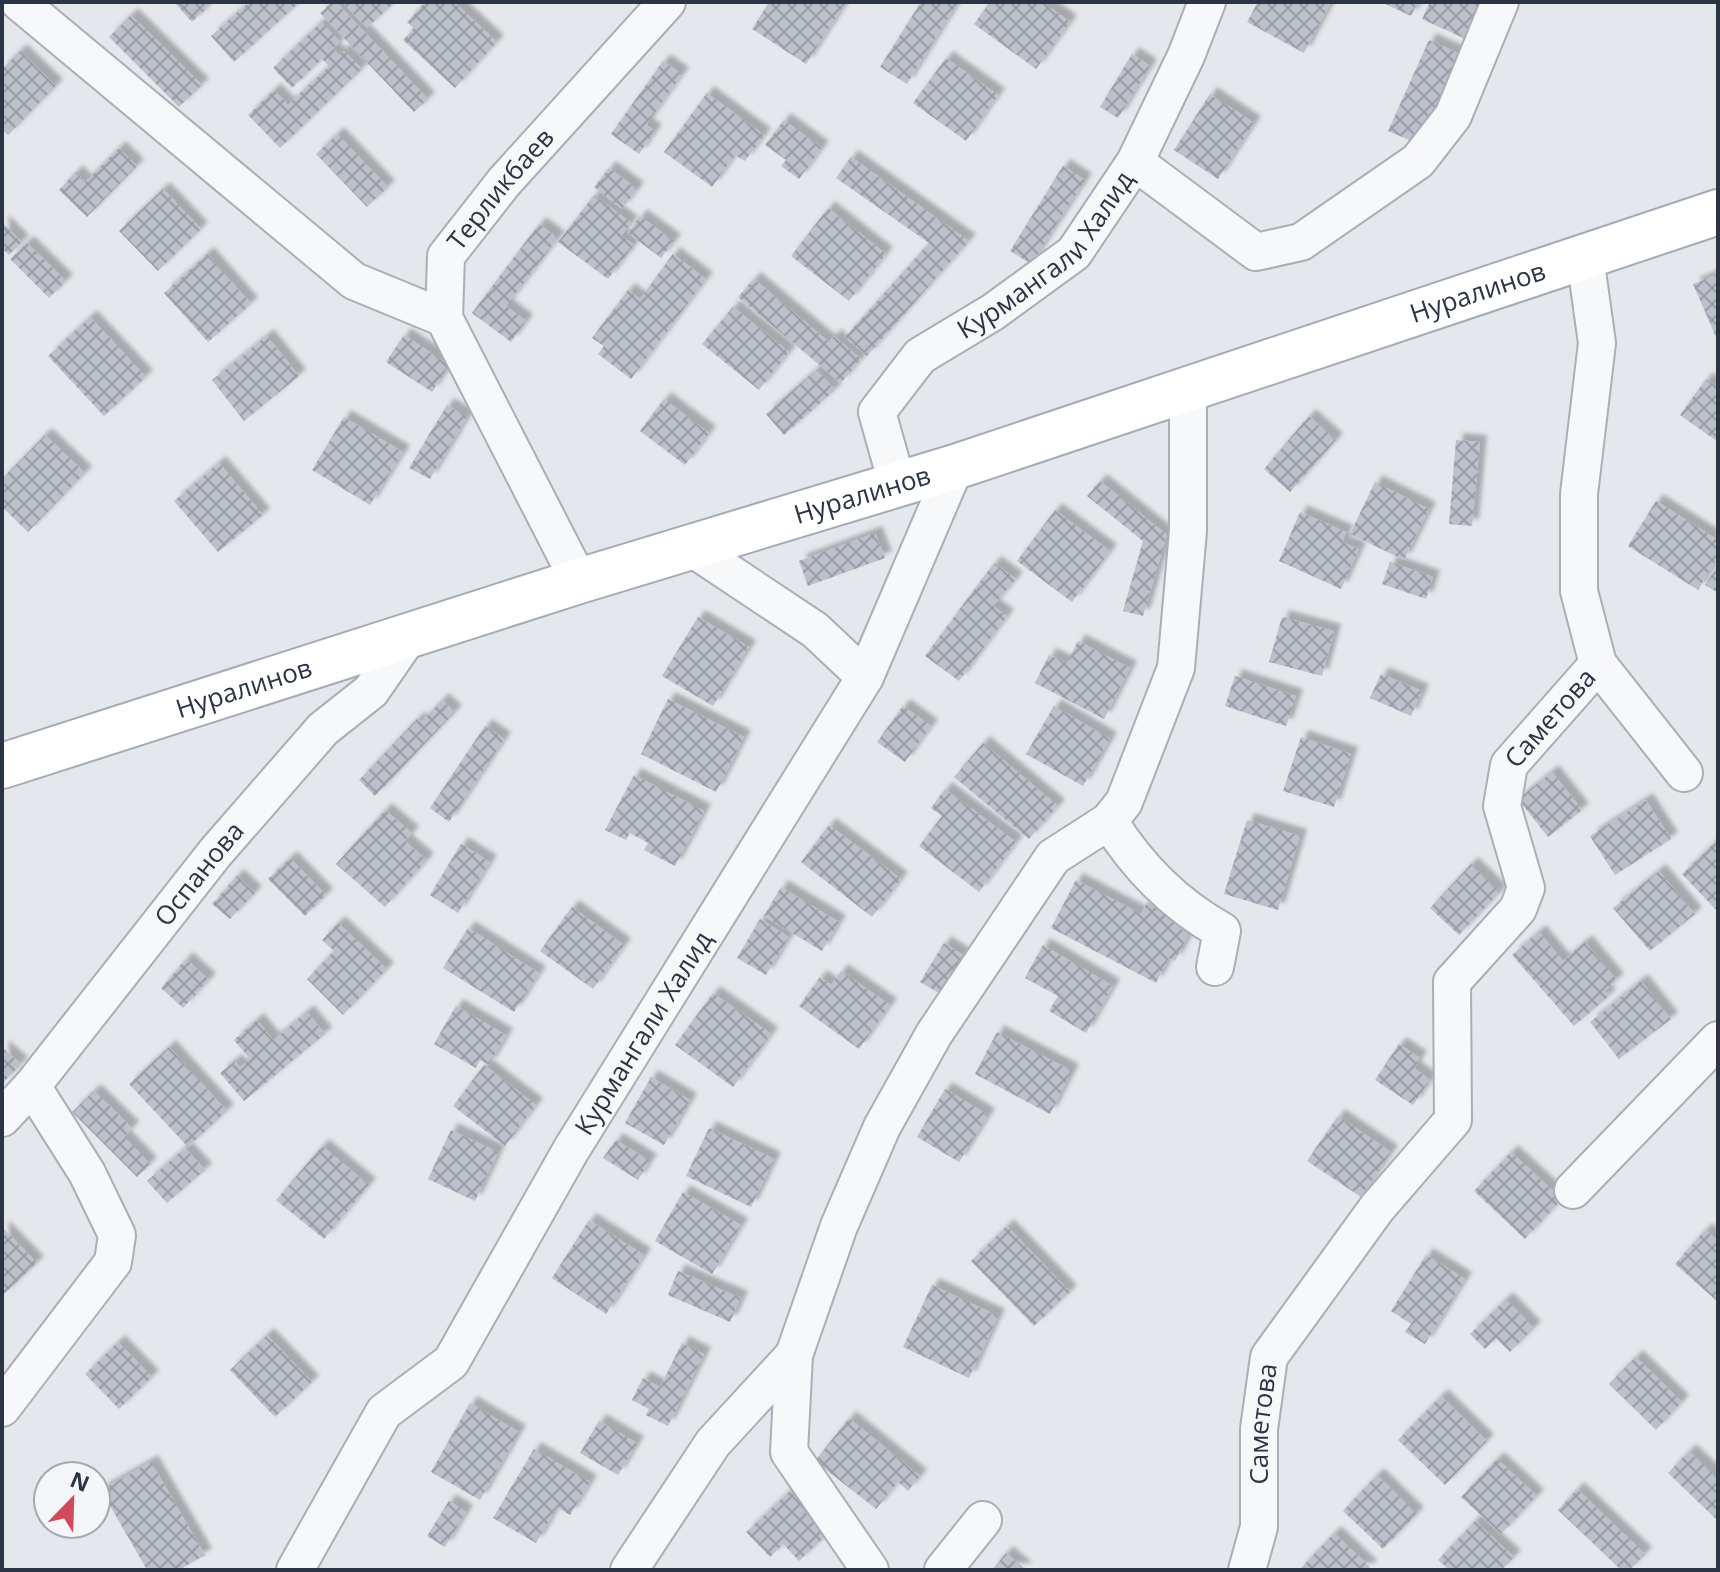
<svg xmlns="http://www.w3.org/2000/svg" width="1720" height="1572" font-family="'Open Sans',sans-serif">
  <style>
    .building { fill: url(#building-cross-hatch); filter: url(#shadow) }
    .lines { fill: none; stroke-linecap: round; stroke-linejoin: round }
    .minor-casing { stroke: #a9aeb7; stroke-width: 40 }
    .major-casing { stroke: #a3abb8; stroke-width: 48 }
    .minor { stroke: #f7f8fa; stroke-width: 36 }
    .major { stroke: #fff; stroke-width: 44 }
    .labels { text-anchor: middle; stroke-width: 7; stroke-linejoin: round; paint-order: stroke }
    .street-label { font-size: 26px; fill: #2b3445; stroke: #f4f6f9 }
  </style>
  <defs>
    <pattern id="building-cross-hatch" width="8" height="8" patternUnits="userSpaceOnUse" patternTransform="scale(2)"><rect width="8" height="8" fill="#bbc0ca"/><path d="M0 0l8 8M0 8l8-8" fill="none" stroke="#989da6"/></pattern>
    <filter id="shadow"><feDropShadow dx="7" dy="-7" stdDeviation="2" flood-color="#0004"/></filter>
  </defs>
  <rect width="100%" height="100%" fill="#e4e7ec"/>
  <g class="building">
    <path d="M174,2H205L209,6L192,22Z"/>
    <path d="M249,2H300L234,62L211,36Z"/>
    <path d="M332,2H336L428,99L414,112L320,13Z"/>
    <path d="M347,2H395L367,28L344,4Z"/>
    <path d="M425,2H454L497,42L455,88L403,40L414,28L407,22Z"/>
    <path d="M769,2H846L806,64L752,29Z"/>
    <path d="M921,2H958L907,84L880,67Z"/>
    <path d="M990,2H1042L1070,22L1036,69L974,24Z"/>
    <path d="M1258,2H1331L1304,53L1247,22Z"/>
    <path d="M1381,2H1418L1411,16Z"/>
    <path d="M1430,2H1476L1488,8L1472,42L1422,19Z"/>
    <path d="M131,15L202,85L179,107L109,37Z"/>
    <path d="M321,22L340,42L333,49L339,55L344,51L362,69L280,148L248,115L274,90L288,105L329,66L322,59L292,88L273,68Z"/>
    <path d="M1429,40L1462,55L1421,145L1388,131Z"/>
    <path d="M20,51L56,86L8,135L2,129V69Z"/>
    <path d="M1132,54L1150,66L1118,118L1100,107Z"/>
    <path d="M946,58L998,95L966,141L913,103Z"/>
    <path d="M663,61L682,74L646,125L655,131L639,154L611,134Z"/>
    <path d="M707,93L764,135L745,161L735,155L712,187L664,152Z"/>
    <path d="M1210,94L1254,123L1218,179L1174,150Z"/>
    <path d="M784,120L822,148L799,179L781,166L786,160L765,145Z"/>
    <path d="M337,134L388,187L367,207L316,154Z"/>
    <path d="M119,148L137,166L87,217L59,190L76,172L85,182Z"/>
    <path d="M851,157L969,241L867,356L845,337L929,243L836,178Z"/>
    <path d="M1063,166L1085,180L1031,264L1010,251Z"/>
    <path d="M609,168L637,189L622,209L594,187Z"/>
    <path d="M163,189L201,229L158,271L119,231Z"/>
    <path d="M594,195L631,223L621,236L634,245L608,279L558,242Z"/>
    <path d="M828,208L886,254L849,301L791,256Z"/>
    <path d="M640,216L674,241L661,258L628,233Z"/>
    <path d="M2,222L22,242L9,255L2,248Z"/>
    <path d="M539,224L558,238L506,306L526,321L511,342L472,313Z"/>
    <path d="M27,243L66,281L49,298L10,259Z"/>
    <path d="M207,254L251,304L208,342L164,293Z"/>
    <path d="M673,254L706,279L631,379L598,354L604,346L592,338L628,290L640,299Z"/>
    <path d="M1718,274V342L1693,284Z"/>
    <path d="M754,279L829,342L834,336L861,359L841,383L738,297Z"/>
    <path d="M733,307L789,352L759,390L702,344Z"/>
    <path d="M90,317L146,377L104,416L48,356Z"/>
    <path d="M404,335L449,365L432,392L386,362Z"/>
    <path d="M267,336L299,376L244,421L212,380Z"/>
    <path d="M817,369L835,390L784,435L766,414Z"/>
    <path d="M1706,379L1718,388V442L1680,415Z"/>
    <path d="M664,399L709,433L685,465L640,431Z"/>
    <path d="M447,405L467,417L430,479L409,468Z"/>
    <path d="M1309,416L1336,440L1290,492L1264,469Z"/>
    <path d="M344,417L403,452L370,505L312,470Z"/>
    <path d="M45,435L85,473L28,532L2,507V479Z"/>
    <path d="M1456,440L1480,442L1472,526L1449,524Z"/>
    <path d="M219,463L263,515L218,552L174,501Z"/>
    <path d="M1100,481L1167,535L1143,616L1123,611L1143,541L1087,496Z"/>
    <path d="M1375,482L1429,509L1404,560L1350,534Z"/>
    <path d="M1656,501L1718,540V557L1698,590L1628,546Z"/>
    <path d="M1055,510L1110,551L1072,602L1017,561Z"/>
    <path d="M1300,512L1346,532L1342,542L1359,549L1341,589L1279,561Z"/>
    <path d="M875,533L885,558L808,586L799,561Z"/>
    <path d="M1390,562L1433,577L1426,599L1382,584Z"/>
    <path d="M994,563L1016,579L993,606L1007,616L959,681L925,656Z"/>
    <path d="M1718,565V593L1705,585Z"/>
    <path d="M698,617L749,647L713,706L662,676Z"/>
    <path d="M1282,617L1334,631L1322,676L1269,662Z"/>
    <path d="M1078,641L1130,668L1104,719L1035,683L1049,655L1067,663Z"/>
    <path d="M1381,674L1422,691L1411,716L1370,698Z"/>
    <path d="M1235,676L1296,696L1286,726L1225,706Z"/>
    <path d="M668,699L744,737L716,792L641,754Z"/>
    <path d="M442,700L455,712L375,796L359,780L417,719L421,722Z"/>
    <path d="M903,706L931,726L905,762L877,742Z"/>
    <path d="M1054,706L1110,739L1083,786L1026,754Z"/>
    <path d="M485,726L504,739L449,822L430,808Z"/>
    <path d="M1301,737L1351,754L1334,807L1283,791Z"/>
    <path d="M983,743L1058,806L1029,839L954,777Z"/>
    <path d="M1552,772L1582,810L1548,837L1518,799Z"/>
    <path d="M634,775L704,811L675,866L644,850L648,843L630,833L626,840L605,830Z"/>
    <path d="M945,789L1016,842L979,892L919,846L942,816L931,808Z"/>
    <path d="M1646,800L1671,839L1615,875L1590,836Z"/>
    <path d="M385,810L412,833L405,841L427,860L385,907L336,864Z"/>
    <path d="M1247,820L1300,836L1278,910L1224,894Z"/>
    <path d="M829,825L901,879L872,917L801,862Z"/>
    <path d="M1718,839V912L1682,874Z"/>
    <path d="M461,844L490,862L458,913L430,895Z"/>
    <path d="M290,858L326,895L305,916L268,879Z"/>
    <path d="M1471,864L1500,892L1459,935L1430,908Z"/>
    <path d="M1659,871L1695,914L1650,951L1613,908Z"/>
    <path d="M237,876L255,893L230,919L212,904Z"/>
    <path d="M1076,880L1141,914L1147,902L1193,926L1175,961L1169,958L1156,983L1051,928Z"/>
    <path d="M781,887L839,922L822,951L764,916Z"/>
    <path d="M572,907L624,945L593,989L540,951Z"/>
    <path d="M760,919L789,937L766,975L737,958Z"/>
    <path d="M338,923L387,969L343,1015L307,979L334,951L322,940Z"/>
    <path d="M468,928L539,973L514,1012L443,968Z"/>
    <path d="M1539,932L1563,961L1585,942L1617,980L1605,991L1609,996L1574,1026L1512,955Z"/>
    <path d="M944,943L963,955L939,993L920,982Z"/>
    <path d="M1043,945L1113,986L1086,1033L1049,1011L1058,996L1025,978Z"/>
    <path d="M186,959L209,980L183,1008L161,988Z"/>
    <path d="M841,971L890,1005L859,1049L799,1006L820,977L831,985Z"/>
    <path d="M1641,981L1671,1019L1619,1059L1590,1022Z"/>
    <path d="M713,993L771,1034L733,1087L675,1045Z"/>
    <path d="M456,1006L506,1035L489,1065L480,1060L476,1068L434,1044Z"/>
    <path d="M307,1012L325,1034L244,1101L220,1073L235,1061L240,1067L250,1059L234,1040L257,1020L273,1040Z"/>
    <path d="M997,1032L1072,1071L1050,1114L975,1074Z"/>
    <path d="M1399,1044L1420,1058L1414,1068L1430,1080L1413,1105L1375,1080Z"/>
    <path d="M2,1047L21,1064L2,1084Z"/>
    <path d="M169,1047L227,1111L188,1147L129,1084Z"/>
    <path d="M484,1065L536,1105L505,1146L453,1106Z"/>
    <path d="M651,1077L690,1100L664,1145L625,1123Z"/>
    <path d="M945,1089L988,1115L959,1162L917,1137Z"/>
    <path d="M94,1091L132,1128L124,1137L150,1164L137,1177L72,1112Z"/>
    <path d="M1338,1116L1391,1152L1361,1197L1307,1161Z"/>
    <path d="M709,1128L774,1159L751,1207L686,1176Z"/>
    <path d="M451,1130L498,1152L475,1201L428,1179Z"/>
    <path d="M616,1140L650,1161L638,1180L603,1158Z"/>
    <path d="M322,1146L369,1185L324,1239L276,1200Z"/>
    <path d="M185,1148L205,1170L167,1203L147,1181Z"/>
    <path d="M1511,1152L1562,1199L1525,1239L1474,1191Z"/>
    <path d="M683,1192L741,1225L712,1274L655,1241Z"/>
    <path d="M589,1220L644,1255L606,1314L552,1278Z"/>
    <path d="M1007,1226L1070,1292L1034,1326L971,1261Z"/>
    <path d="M2,1227L37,1263L2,1296Z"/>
    <path d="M1705,1230L1718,1241V1302L1675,1264Z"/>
    <path d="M1426,1255L1465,1279L1425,1344L1405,1332L1411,1324L1391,1311Z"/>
    <path d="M678,1271L741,1298L730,1322L668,1295Z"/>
    <path d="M932,1285L998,1316L969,1378L903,1347Z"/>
    <path d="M1506,1299L1534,1328L1510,1352L1496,1338L1485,1349L1470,1334Z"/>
    <path d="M267,1335L312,1382L275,1417L230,1370Z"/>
    <path d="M118,1342L152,1377L119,1409L85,1374Z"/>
    <path d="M682,1343L704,1354L668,1426L646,1415L649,1409L632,1400L643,1378L660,1387Z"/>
    <path d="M1636,1357L1682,1402L1656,1430L1609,1384Z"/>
    <path d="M1441,1396L1487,1441L1445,1485L1398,1440Z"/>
    <path d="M470,1403L519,1432L480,1500L431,1472Z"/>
    <path d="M849,1418L920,1476L908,1491L898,1482L876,1509L815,1461Z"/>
    <path d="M599,1421L637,1443L618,1475L580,1453Z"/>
    <path d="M534,1449L590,1482L570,1515L557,1507L536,1543L493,1518Z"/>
    <path d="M1689,1451L1718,1478V1521L1668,1473Z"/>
    <path d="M1497,1459L1537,1496L1501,1534L1461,1497Z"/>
    <path d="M151,1462L205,1555L179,1570H147L101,1490Z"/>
    <path d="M1377,1475L1417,1514L1383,1549L1343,1511Z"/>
    <path d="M1577,1489L1645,1554L1629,1570H1621L1558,1510Z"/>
    <path d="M790,1491L830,1532L799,1561L783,1544L770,1557L746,1532Z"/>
    <path d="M449,1501L466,1512L445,1547L427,1536Z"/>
    <path d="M1475,1521L1514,1557L1501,1570H1449L1438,1560Z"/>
    <path d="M1334,1533L1370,1567L1368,1570H1299Z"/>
    <path d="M1006,1553L1026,1570H992Z"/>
  </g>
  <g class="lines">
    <defs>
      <g id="minor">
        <path d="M19,2L354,281L444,318"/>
        <path d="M1135,162L1256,252L1301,242L1418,161L1453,116L1500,2"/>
        <path id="s1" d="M897,483L877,412L920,356L993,312L1074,253L1135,162L1186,56L1207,2"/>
        <path d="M692,548L815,630L865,677"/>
        <path id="s2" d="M579,581L444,318L446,256L504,182L667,2"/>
        <path d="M1598,664L1684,773"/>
        <path d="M1109,821C1138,868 1174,904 1222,931L1215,967"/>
        <path id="s3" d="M2,1118L32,1086L215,853L323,729L371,691L407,639"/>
        <path d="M1573,1190L1718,1040"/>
        <path d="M2,1408L113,1262L117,1235L87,1173L32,1086"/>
        <path id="s4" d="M295,1570L384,1412L451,1362L571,1150L865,677L955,467"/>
        <path d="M629,1570L713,1443L794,1355"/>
        <path d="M870,1570L789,1452L794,1355L839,1226L882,1127L934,1034L1053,857L1109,821L1124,802L1176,668L1188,531V389"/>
        <path d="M943,1570L983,1520"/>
        <path id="s5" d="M1247,1570L1259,1527V1429L1269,1357L1377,1208L1453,1120L1452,982L1518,909L1526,888L1502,806L1509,765L1598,664L1579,591V494L1597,343L1585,257"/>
      </g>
      <g id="major">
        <path id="s6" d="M2,766L579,581L955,467L1718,212"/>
      </g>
    </defs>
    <use href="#minor" class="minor-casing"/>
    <use href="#major" class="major-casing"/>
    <use href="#minor" class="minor"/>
    <use href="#major" class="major"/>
  </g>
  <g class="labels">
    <g class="street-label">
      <text dy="9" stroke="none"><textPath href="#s2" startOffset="444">Терликбаев</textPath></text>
      <text dy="9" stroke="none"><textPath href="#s1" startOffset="308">Курмангали Халид</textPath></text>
      <text dy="9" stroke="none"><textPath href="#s6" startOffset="1550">Нуралинов</textPath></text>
      <text dy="9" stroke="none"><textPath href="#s6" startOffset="902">Нуралинов</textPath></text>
      <text dy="9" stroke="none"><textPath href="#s6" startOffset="254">Нуралинов</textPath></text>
      <text dy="9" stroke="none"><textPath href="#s5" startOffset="964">Саметова</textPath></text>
      <text dy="9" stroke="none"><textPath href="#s3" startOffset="314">Оспанова</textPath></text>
      <text dy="9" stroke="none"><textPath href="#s4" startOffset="646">Курмангали Халид</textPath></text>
      <text dy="9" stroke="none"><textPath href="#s5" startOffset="148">Саметова</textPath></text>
    </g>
  </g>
  <rect width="1720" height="1572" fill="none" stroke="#2b3445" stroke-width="8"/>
  <g transform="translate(72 1500) rotate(23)"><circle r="38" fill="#f4f6f9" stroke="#a4a8b1" stroke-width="2"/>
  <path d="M0-6L14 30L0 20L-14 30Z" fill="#d1495b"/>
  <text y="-12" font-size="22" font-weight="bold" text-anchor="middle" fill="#2b3445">N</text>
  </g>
</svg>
